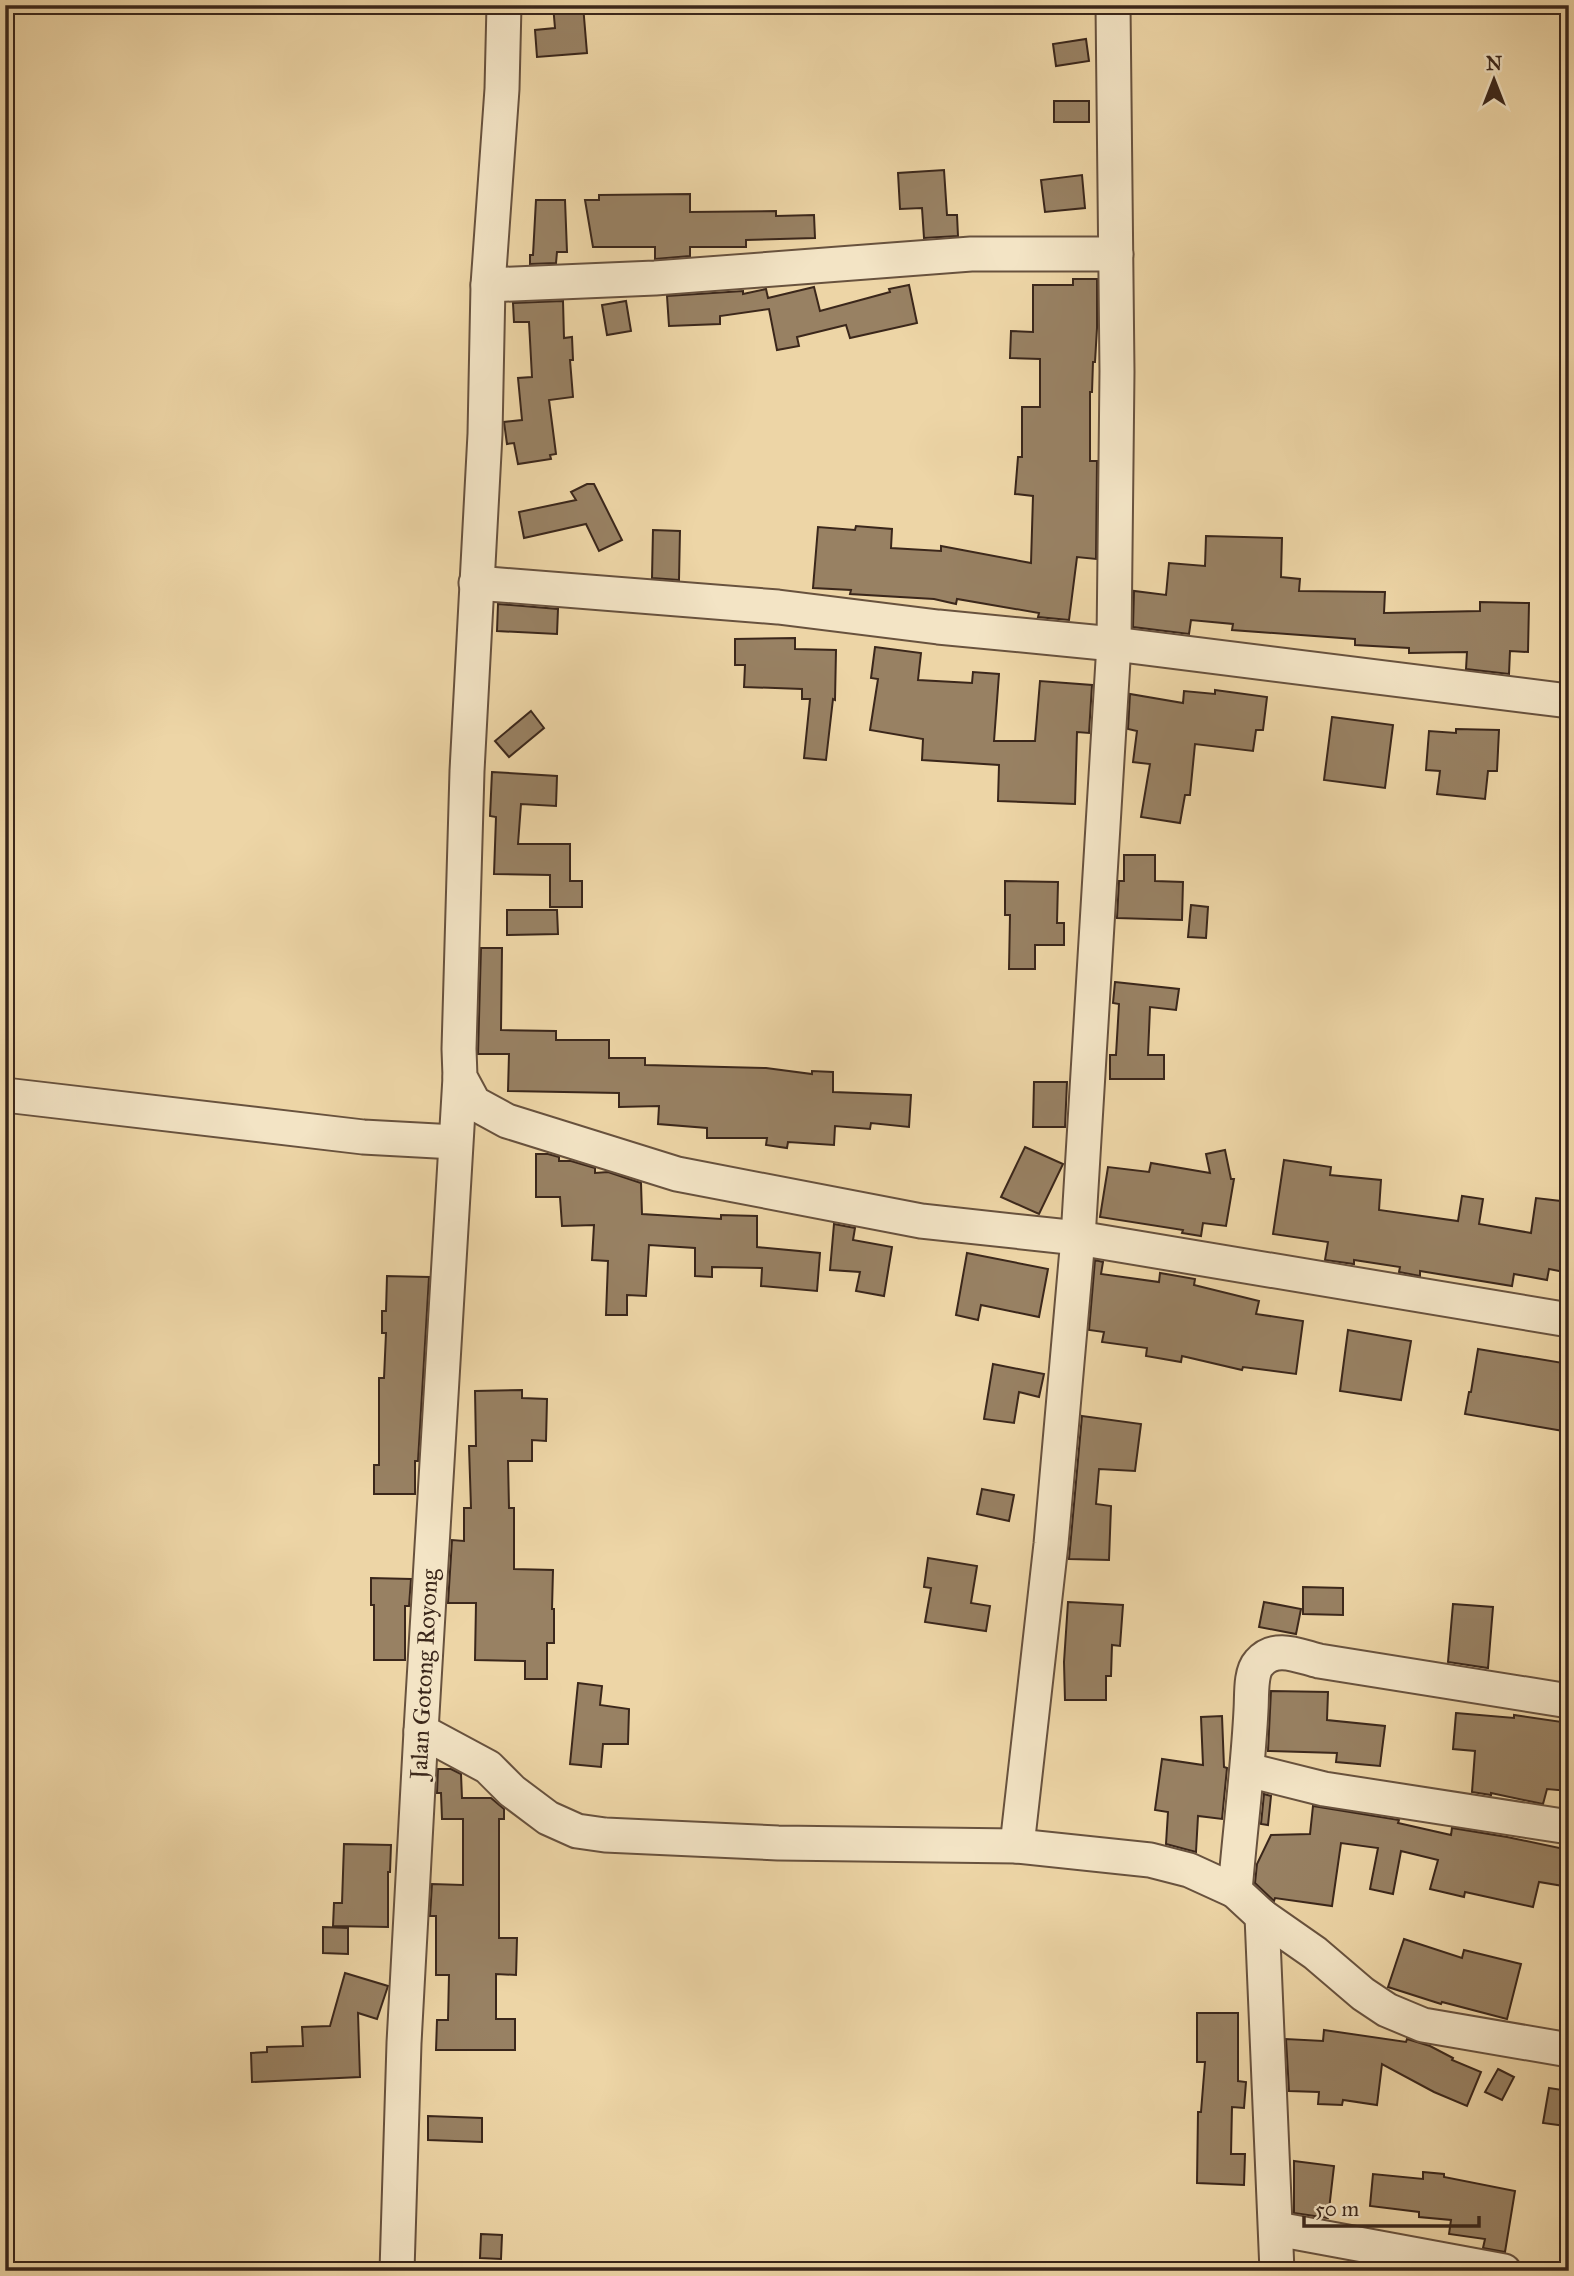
<svg xmlns="http://www.w3.org/2000/svg" width="1574" height="2276" font-family="'IM FELL Great Primer',serif">
  <style>
    .building { fill: #988163; stroke: #3b271b; stroke-width: 2 }
    .lines { fill: none; stroke-linecap: round; stroke-linejoin: round }
    .minor-casing { stroke: #68523e; stroke-width: 37 }
    .minor { stroke: #f3e4c5; stroke-width: 33 }
    .labels { text-anchor: middle; stroke-width: 5; stroke-linejoin: round; paint-order: stroke }
    .street-label { font-size: 24px; fill: #3b271b; stroke: #f3e4c5 }
  </style>
  <rect width="100%" height="100%" fill="#edd5a6"/>
  <filter id="stains"><feTurbulence type="fractalNoise" baseFrequency=".00286" numOctaves="4"/><feColorMatrix values="0 0 0 0 .2 0 0 0 0 .09 0 0 0 0 .02 0 0 0 .5 -.17"/></filter>
  <radialGradient id="worn" r=".72"><stop offset=".6" stop-color="#630" stop-opacity="0"/><stop offset="1" stop-color="#630" stop-opacity=".3"/></radialGradient>
  <g class="building">
    <path d="M553,5H583L587,53L537,57L535,30L555,28Z"/>
    <path d="M1086,39L1089,61L1056,66L1053,44Z"/>
    <rect x="1054" y="101" width="35" height="21"/>
    <path d="M944,170L947,215H957L958,236L924,238L922,208L900,209L898,173Z"/>
    <path d="M1082,175L1085,208L1045,212L1041,180Z"/>
    <path d="M690,194V212L776,211V216L814,215L815,238L746,240V247H690V256L655,259V247H593L585,200H599V195Z"/>
    <path d="M536,200H565L567,252H557L556,263L530,264V255H533Z"/>
    <path d="M1073,279H1097V328L1095,362H1093L1092,392H1090V461H1097L1096,559L1077,557L1069,620L1038,617L1039,613L957,599L956,604L934,599L850,594L851,590L813,588L818,527L855,530L856,526L892,529L891,548L941,551V546L1031,563L1033,496L1015,494L1018,457H1022V407H1040V359L1010,358L1011,331L1033,332V285H1073Z"/>
    <path d="M909,285L917,323L850,338L846,325L797,337L799,346L777,350L769,309L720,316V324L669,326L667,296L743,291V294L766,289L768,298L814,287L820,311L890,292L889,289Z"/>
    <path d="M563,301L564,338L572,337L573,360H570L573,397L549,400L556,454L550,455L551,459L518,464L514,443L507,444L504,422L522,420L518,378L532,377L529,322H514L513,303Z"/>
    <path d="M626,301L631,331L607,335L602,305Z"/>
    <path d="M587,484H594L622,540L599,551L586,524L524,538L519,512L576,500L571,492Z"/>
    <path d="M653,530L680,531L679,580L652,578Z"/>
    <path d="M1206,536L1282,538L1281,577L1300,579L1299,591L1385,592L1384,613L1480,611V602L1529,603L1528,652L1510,651L1509,674L1466,669L1467,652L1409,653V648L1355,645V639L1232,630L1233,624L1191,620L1189,634L1133,627L1134,591L1166,595L1169,563L1205,566Z"/>
    <path d="M498,604L558,609L557,634L497,631Z"/>
    <path d="M795,638V649L836,650L835,700L833,699L826,760L804,758L810,699H802V689L744,687L745,665H735V639Z"/>
    <path d="M875,647L921,653L918,680L972,683L973,672L999,674L994,741H1035L1040,681L1092,685L1089,733L1077,732L1075,804L998,801L999,765L922,760L923,739L870,730L878,679L871,678Z"/>
    <path d="M1215,690L1267,697L1263,730H1256L1253,751L1195,744L1190,795H1185L1180,823L1141,817L1150,764L1133,762L1137,731L1128,729L1130,694L1183,703L1184,691L1215,694Z"/>
    <path d="M531,711L544,728L509,757L495,741Z"/>
    <path d="M1332,717L1393,725L1385,788L1324,780Z"/>
    <path d="M1456,729L1499,730L1497,771H1488L1485,799L1437,794L1440,771L1426,770L1429,731L1456,733Z"/>
    <path d="M492,772L557,776L556,806L521,804L518,844H570V881H582V907H550V875L494,874L496,817L490,816Z"/>
    <path d="M1124,855H1155V881L1183,882L1182,920L1117,918L1119,881H1124Z"/>
    <path d="M1005,881L1058,882L1057,923H1064V945H1035V969H1009L1010,915H1005Z"/>
    <path d="M1191,905L1208,907L1206,938L1188,937Z"/>
    <path d="M507,910H557L558,934L507,935Z"/>
    <path d="M481,948H502L501,1030L556,1031V1040H609V1058H645V1065L766,1068L812,1074V1071L833,1072V1092L911,1095L909,1127L871,1123L870,1129L835,1126L834,1145L788,1142L787,1148L766,1145L767,1138H707V1128L658,1124L659,1106L619,1107V1093L508,1091L509,1054H478Z"/>
    <path d="M1115,982L1179,989L1176,1010L1150,1007L1148,1055H1164V1079H1110V1055H1116L1119,1004L1113,1003Z"/>
    <path d="M1034,1082H1067L1065,1127H1033Z"/>
    <path d="M1025,1147L1063,1164L1039,1214L1001,1197Z"/>
    <path d="M1225,1150L1231,1179H1234L1226,1226L1203,1223L1201,1236L1182,1233L1183,1230L1100,1217L1108,1167L1149,1172L1151,1163L1210,1173L1206,1154Z"/>
    <path d="M536,1154H548L559,1157V1161H571L595,1168V1173L608,1172L641,1183L642,1214L721,1219V1215L757,1216V1247L820,1253L817,1291L761,1286L762,1268L712,1267V1277L695,1276V1248L649,1245L646,1296L627,1295V1315H606L608,1261L592,1260L594,1225L562,1226L560,1197H536Z"/>
    <path d="M1284,1160L1331,1167L1330,1175L1381,1180L1379,1210L1458,1221L1462,1196L1483,1199L1479,1224L1531,1233L1536,1198L1569,1202V1273L1549,1269L1547,1280L1514,1274L1512,1286L1420,1271V1276L1399,1272L1400,1267L1354,1260V1264L1325,1260L1328,1242L1273,1234Z"/>
    <path d="M834,1224L855,1228L853,1240L892,1247L884,1296L856,1291L860,1272L830,1270Z"/>
    <path d="M967,1253L1048,1269L1039,1317L981,1305L978,1320L956,1315Z"/>
    <path d="M1095,1260L1103,1262L1101,1274L1159,1282L1160,1273L1195,1279L1194,1285L1259,1301L1256,1314L1303,1321L1296,1374L1243,1367L1242,1370L1182,1356L1181,1362L1146,1356L1147,1348L1102,1342L1104,1332L1089,1330Z"/>
    <path d="M387,1276L429,1277L418,1461H415V1494H374V1465H379V1378H384L386,1333H382V1311H386Z"/>
    <path d="M1348,1330L1411,1341L1401,1400L1340,1391Z"/>
    <path d="M1478,1349L1569,1364V1432L1465,1414L1469,1392H1471Z"/>
    <path d="M993,1364L1044,1374L1039,1397L1019,1392L1014,1423L984,1419Z"/>
    <path d="M522,1390V1398L547,1399L546,1441L532,1440V1461H508L509,1508H514V1569L553,1570L552,1609H554V1643H547V1679H525V1661L475,1660L476,1603H448L452,1540L464,1541V1508H471L469,1446H476L475,1391Z"/>
    <path d="M1082,1416L1141,1424L1135,1471L1099,1469L1096,1504L1111,1506L1109,1560L1069,1559Z"/>
    <path d="M982,1489L1014,1495L1009,1521L977,1514Z"/>
    <path d="M928,1558L977,1566L971,1603L990,1606L986,1631L925,1622L931,1588L924,1587Z"/>
    <path d="M371,1578L411,1579L409,1606H405V1660H374V1605H371Z"/>
    <path d="M1303,1587L1343,1588V1615L1303,1614Z"/>
    <path d="M1068,1602L1123,1605L1120,1646L1112,1645L1111,1676H1106V1700H1065L1064,1662Z"/>
    <path d="M1264,1602L1301,1609L1296,1634L1259,1627Z"/>
    <path d="M1453,1604L1493,1607L1488,1668L1448,1662Z"/>
    <path d="M578,1683L602,1686L600,1705L629,1709L628,1744H603L601,1767L570,1764Z"/>
    <path d="M1271,1691L1328,1692L1327,1720L1385,1726L1380,1766L1336,1762L1337,1753L1268,1751Z"/>
    <path d="M1456,1713L1514,1718V1715L1569,1723V1791L1547,1789L1543,1804L1491,1793V1795L1472,1792L1475,1751L1453,1749Z"/>
    <path d="M1222,1716L1224,1767L1227,1768L1222,1819L1198,1816L1196,1852L1166,1844L1168,1812L1155,1810L1162,1759L1203,1765L1201,1717Z"/>
    <path d="M438,1769H451L461,1774L462,1798H491L504,1809V1819H499V1938H517L516,1975L496,1974V2019H515V2050H436L437,2020H448L449,1975H436V1916H430L432,1884L463,1885V1819H442L441,1793H437Z"/>
    <path d="M1264,1794L1271,1796L1268,1825L1261,1824Z"/>
    <path d="M1313,1806L1399,1820L1398,1823L1451,1835L1452,1828L1507,1837L1569,1850V1887L1539,1882L1533,1907L1465,1892L1464,1897L1430,1889L1438,1860L1401,1851L1393,1894L1370,1889L1378,1848L1341,1843L1332,1906L1275,1898L1274,1901L1255,1883L1257,1864L1271,1835L1310,1834Z"/>
    <path d="M344,1844L391,1845L390,1872H388V1927L333,1926L334,1903H342Z"/>
    <path d="M323,1927L348,1928V1954L323,1953Z"/>
    <path d="M1404,1939L1462,1958L1464,1950L1521,1964L1507,2019L1442,2002L1441,2004L1388,1987Z"/>
    <path d="M345,1973L388,1986L377,2019L358,2013L360,2077L252,2082L251,2053L267,2052V2047L303,2046L302,2027L330,2026Z"/>
    <path d="M1197,2013H1238V2081L1246,2082L1244,2108L1232,2107L1231,2154H1245L1244,2185L1197,2183L1198,2112H1201L1205,2062H1197Z"/>
    <path d="M1324,2030L1406,2042L1407,2039L1430,2046L1453,2058L1452,2060L1481,2072L1467,2106L1434,2092L1382,2064L1377,2105L1343,2100L1342,2105L1318,2104L1319,2092L1289,2091L1286,2039L1323,2041Z"/>
    <path d="M1498,2069L1514,2077L1502,2100L1485,2092Z"/>
    <path d="M1549,2088L1569,2091L1566,2126L1543,2123Z"/>
    <path d="M428,2116L482,2118V2142L428,2140Z"/>
    <path d="M1294,2161L1334,2166L1328,2218L1294,2213Z"/>
    <path d="M1423,2172L1444,2174V2177L1515,2191L1505,2252L1483,2248L1485,2239L1449,2234L1451,2220L1419,2217V2212L1370,2206L1373,2174L1423,2179Z"/>
    <path d="M481,2234L502,2235L501,2259L480,2258Z"/>
  </g>
  <g class="lines">
    <defs>
      <g id="minor">
        <path d="M504,5L502,89L488,285L485,434L467,771L459,1049L460,1077L474,1103L507,1121L677,1174L921,1221L1078,1238L1569,1320"/>
        <path d="M488,285L655,278L971,254H1116"/>
        <path d="M476,583L778,607L938,627L1114,644L1569,701"/>
        <path d="M5,1095L363,1137L455,1142"/>
        <path d="M421,1731L488,1767L512,1791L548,1818L577,1831L605,1835L778,1843L1017,1846L1150,1860L1189,1870L1235,1891L1262,1916L1315,1953L1363,1994L1387,2010L1423,2025L1569,2050"/>
        <path d="M1248,1770L1324,1789L1569,1827"/>
        <path d="M1017,1846L1051,1544L1078,1238L1114,644L1117,371L1113,5"/>
        <path d="M1235,1891C1240,1830 1248,1770 1251,1710C1252,1696 1250,1673 1259,1663C1275,1644 1299,1656 1319,1661L1569,1701"/>
        <path d="M1262,1916L1277,2271"/>
        <path d="M1277,2229L1504,2271"/>
        <path d="M397,2271L404,2043L421,1731L460,1077"/>
      </g>
    </defs>
    <use href="#minor" class="minor-casing"/>
    <use href="#minor" class="minor"/>
  </g>
  <g class="labels">
    <g class="street-label">
      <text transform="translate(424 1674) rotate(-87)" y="8">Jalan Gotong Royong</text>
    </g>
  </g>
  <rect width="1574" height="2276" fill="none" stroke="#edd5a6" stroke-width="28"/>
  <rect x="7" y="7" width="1560" height="2262" fill="none" stroke="#3b271b" stroke-width="3.5"/>
  <rect x="14" y="14" width="1546" height="2248" fill="none" stroke="#3b271b" stroke-width="2"/>
  <g transform="translate(1494 80)" stroke="#f3e4c5" stroke-width="5" paint-order="stroke">
  <path d="M0-5L12 26L0 18L-12 26Z" fill="#3b271b"/>
  <text y="-10" font-size="19" font-weight="bold" text-anchor="middle" fill="#3b271b">N</text>
  </g>
  <path d="M1304 2216v10h175v-10" fill="none" stroke="#3b271b" stroke-width="3.5"/>
  <text x="1315" y="2216" font-size="21" fill="#3b271b" stroke="#f3e4c5" stroke-width="5" paint-order="stroke">50 m</text>
  <rect width="100%" height="100%" filter="url(#stains)"/>
  <rect width="100%" height="100%" fill="url(#worn)"/>
</svg>
